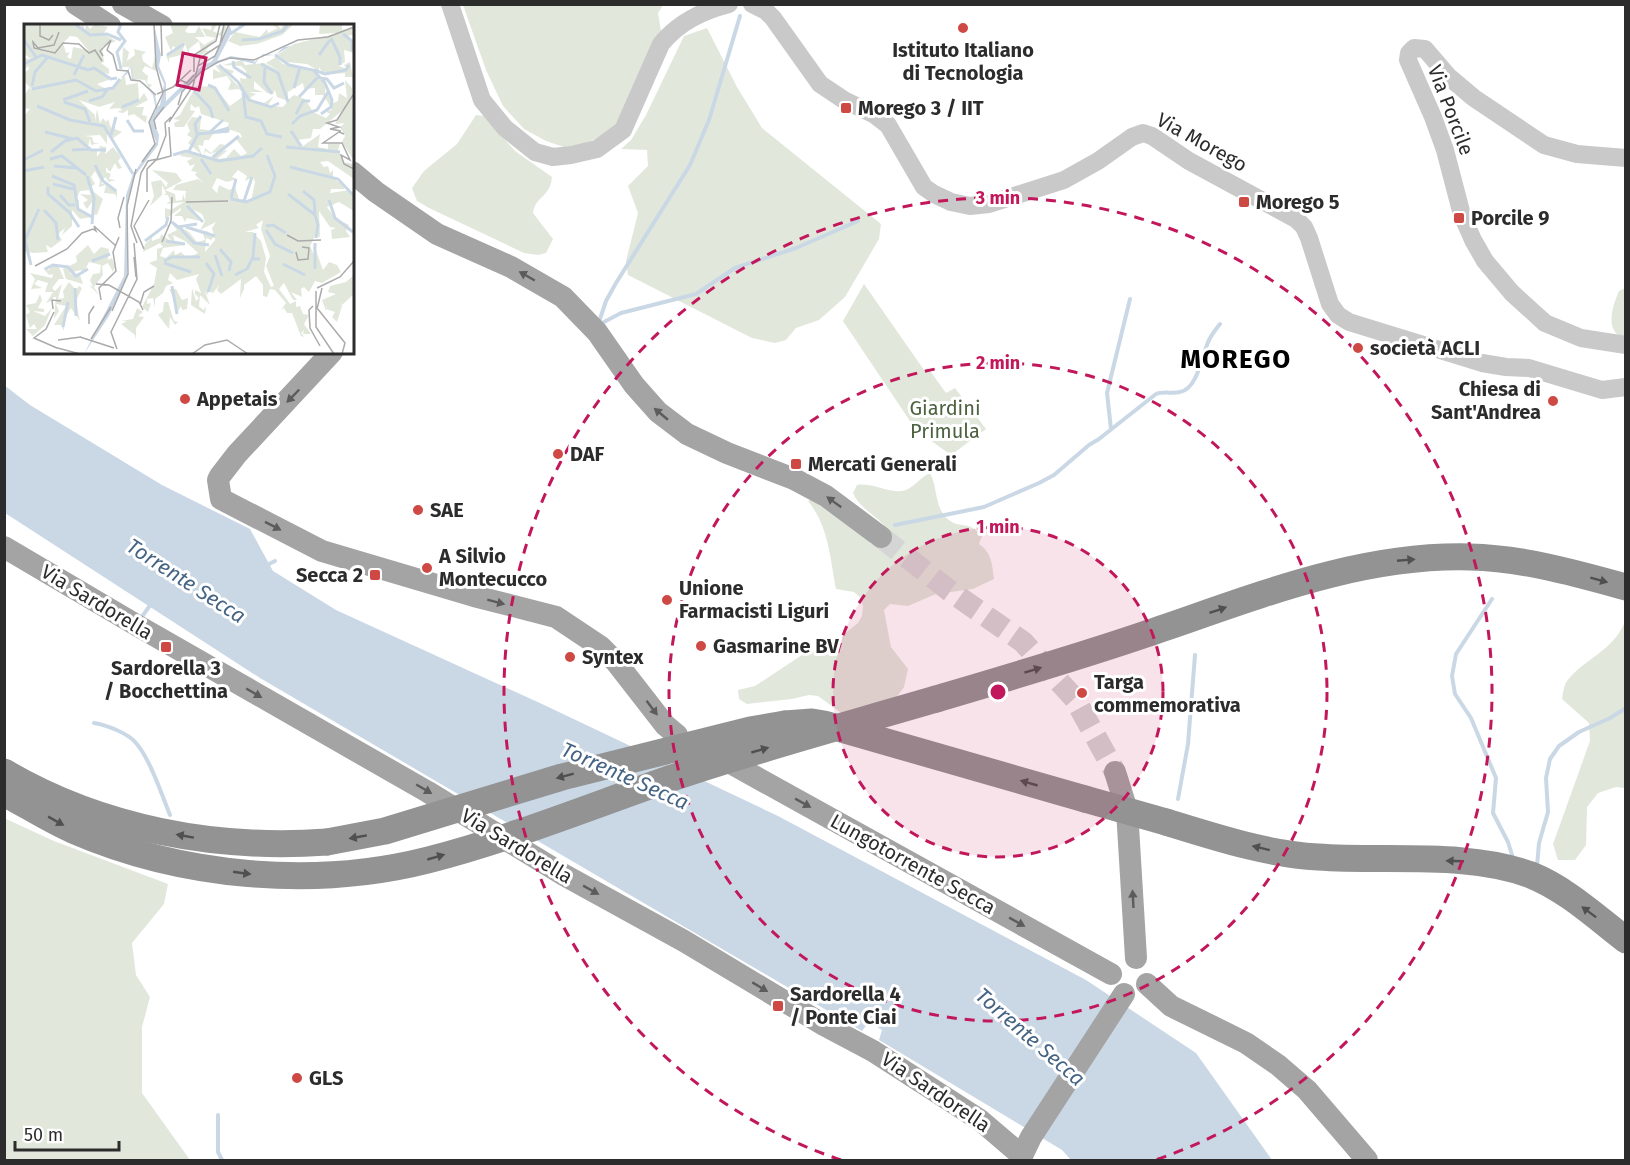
<svg xmlns="http://www.w3.org/2000/svg" width="1630" height="1165" font-family="'Fira Sans',sans-serif">
  <style>
    .green { fill: #e1e8db }
    .water { fill: #cad8e6 }
    .lines { fill: none; stroke-linecap: round; stroke-linejoin: round }
    .stream { stroke: #cad8e6; stroke-width: 4 }
    .major-tunnel { stroke: #d5d5d5; stroke-width: 22; stroke-dasharray: 22 11; stroke-linecap: butt }
    .minor { stroke: #c9c9c9; stroke-width: 18 }
    .major { stroke: #a4a4a4; stroke-width: 22 }
    .highway { stroke: #939393; stroke-width: 27 }
    .highway-bridge { stroke: #939393; stroke-width: 27 }
    .oneway { fill: #5c5c5c }
    .oneway2 { fill: #505050 }
    .ring { fill: none; stroke: #c2185b; stroke-width: 3; stroke-dasharray: 10 8 }
    .poi-dot { fill: #ce4944; stroke: #fff; stroke-width: 2 }
    .labels { text-anchor: middle; stroke-width: 6; stroke-linejoin: round; paint-order: stroke }
    .poi-label { font-size: 20px; font-weight: bold; fill: #2c2c2c; stroke: #fff; text-anchor: start }
    .street-label { font-size: 20px; fill: #2c2c2c; stroke: #fff }
    .park-label { font-size: 20px; fill: #4c6240; stroke: #fff }
    .water-label { font-size: 21px; font-style: italic; fill: #456483; stroke: #fff }
    .district-label { font-size: 26px; font-weight: bold; letter-spacing: 1.5px; fill: #000; stroke: #fff }
    .inset-river { fill: none; stroke: #cad8e6; stroke-width: 3 }
    .inset-road { fill: none; stroke: #ababab; stroke-width: 1.5 }
    .view { fill: #c2185b; fill-opacity: 0.15; stroke: #c2185b; stroke-width: 3 }
    .inset-edge { fill: none; stroke: #2c2c2c; stroke-width: 3 }
    .centre { fill: #c2185b; stroke: #fff; stroke-width: 3 }
    .ring-label { font-size: 18px; text-anchor: middle; font-weight: bold; fill: #c2185b; stroke: #fff; stroke-width: 6; stroke-linejoin: round; paint-order: stroke }
  </style>
  <rect width="100%" height="100%" fill="#fff"/>
  <g class="green">
    <path d="M463,5H663L658,13L661,31L623,119L610,132L587,143L564,147L546,141L524,129L503,106L486,70Z"/>
    <path d="M707,28L737,87L762,128L881,224L879,239L845,297L819,320L796,328L786,340L775,343L752,338L628,275L626,261L638,213L628,186L648,166L647,150L621,149L631,140L646,115L684,36Z"/>
    <path d="M476,115L484,116L515,151L552,177C550,198 536,195 533,213L553,239L546,253L538,255L524,253L429,208L417,201L412,188L424,171L457,144Z"/>
    <path d="M864,284L924,370L928,368L946,393L955,388L986,429L951,455L916,430L843,321Z"/>
    <path d="M1625,288V339C1604,332 1612,307 1619,291Z"/>
    <path d="M930,473C938,487 934,509 949,520C960,529 969,520 982,536L979,544C992,553 992,564 994,579L973,589L936,594L908,606L890,604L884,610L891,647L908,669L904,687L893,702L849,713L840,712L818,696L809,695L792,699L747,704L739,699L738,690L755,686L808,651L826,652L834,649L844,634L858,623L862,616L863,607L861,598L854,592L836,589C830,558 829,527 808,501L811,499L865,536L871,544L875,545L884,525C874,515 858,506 853,493L857,485C873,482 890,495 906,490C915,486 921,477 930,473Z"/>
    <path d="M1625,622V788L1616,787L1598,793L1587,807L1586,845L1575,860H1558L1553,844L1590,741L1589,723L1562,699C1563,693 1564,685 1567,681C1586,657 1611,653 1625,622Z"/>
    <path d="M4,818L54,841L168,884L164,904L132,943L136,975L150,997L142,1027V1093L190,1160H5Z"/>
  </g>
  <path class="water" d="M4,385L30,405L162,485L250,529L273,571L336,610L542,704L778,816L1086,980L1196,1053L1272,1160H1071L1062,1150L879,1040L882,1030L869,1022L862,1031L260,678L5,513Z"/>
  <g class="lines">
    <g class="stream">
      <path d="M600,319L606,301L616,283L690,165L709,120L740,16"/>
      <path d="M602,323L621,313L696,294L735,268L796,248L858,221"/>
      <path d="M1111,429L1107,393L1130,299"/>
      <path d="M895,525L984,507L1039,483L1054,475L1089,445L1099,439L1156,394C1164,391 1172,394 1180,392C1198,389 1202,354 1209,340C1212,334 1216,329 1220,324"/>
      <path d="M265,566L275,561"/>
      <path d="M1492,599L1456,654L1452,676L1455,694L1471,718L1496,778L1493,813L1508,842L1513,858"/>
      <path d="M141,618L151,604"/>
      <path d="M94,723C106,725 128,733 136,743C150,759 162,795 170,815"/>
      <path d="M1178,799L1188,744L1195,655"/>
      <path d="M1537,866L1539,843L1548,812L1546,778L1550,759L1559,746L1579,732L1610,718L1626,708"/>
      <path d="M218,1115V1152L222,1160"/>
    </g>
    <path class="major-tunnel" d="M881,537L950,591L1023,642L1075,699L1115,772"/>
    <g class="minor">
      <path d="M450,4L482,100L505,128L535,152L553,157L571,155L597,149L623,130L661,44C679,22 702,11 729,4"/>
      <path d="M752,4L766,11L773,18L820,84L844,100L875,115L888,125L924,187L934,194L951,202L970,206L989,204L1064,180L1098,161L1132,137L1143,133L1152,136L1189,161L1296,219L1304,227L1309,238L1330,304L1338,315L1349,322L1482,363L1506,367L1529,368L1602,390L1626,387"/>
      <path d="M1626,158L1577,154L1544,145L1474,98L1449,77L1425,49L1414,48L1409,53L1408,60L1433,117L1445,150L1462,215L1473,240L1485,261L1512,293L1545,323L1581,338L1626,345"/>
    </g>
    <g class="major">
      <path d="M76,4L110,26"/>
      <path d="M123,4L162,26"/>
      <path d="M352,172L376,192L437,234L511,267L563,297L597,332L634,385L658,412L687,434L727,453L794,479L826,496L881,537"/>
      <path d="M332,352L237,454L220,476L218,480L221,499L322,551L474,596L556,617L601,647L616,662L665,725L677,735"/>
      <path d="M4,547L138,626L428,792L564,875L684,941L824,1025L873,1051L980,1120L1022,1156"/>
      <path d="M716,755L1111,974"/>
      <path d="M1115,772L1127,810L1136,958"/>
      <path d="M1147,984L1171,1006L1246,1043L1278,1065L1307,1090L1367,1160"/>
      <path d="M1020,1160L1031,1137L1124,994"/>
    </g>
    <g class="highway">
      <path d="M936,699C1007,678 1079,657 1149,633C1253,598 1358,554 1470,557C1522,558 1575,573 1626,587"/>
      <path d="M785,724L812,722L824,724L1085,799"/>
      <path d="M4,772C101,829 216,850 327,842"/>
      <path d="M1166,822C1215,837 1266,854 1318,857C1386,862 1467,851 1531,875C1566,889 1596,917 1626,940"/>
    </g>
    <g class="highway-bridge">
      <path d="M4,793C27,805 50,820 73,830C181,877 314,889 428,860C510,839 589,807 669,779C757,749 847,725 936,699"/>
      <path d="M1085,799L1166,822"/>
      <path d="M327,842L385,831L562,777L750,730L785,724"/>
    </g>
  </g>
  <defs><path id="oneway-solid" d="M-6-.8H1V-3.2L6.5 0L1 3.2V.8H-6Z" transform="scale(1.5)"/></defs>
  <g class="oneway">
    <use href="#oneway-solid" transform="translate(527 276) rotate(-150)"/>
    <use href="#oneway-solid" transform="translate(293 396) rotate(134)"/>
    <use href="#oneway-solid" transform="translate(661 414) rotate(-140)"/>
    <use href="#oneway-solid" transform="translate(834 502) rotate(-144)"/>
    <use href="#oneway-solid" transform="translate(273 526) rotate(27)"/>
    <use href="#oneway-solid" transform="translate(496 602) rotate(15)"/>
    <use href="#oneway-solid" transform="translate(254 693) rotate(30)"/>
    <use href="#oneway-solid" transform="translate(652 708) rotate(53)"/>
    <use href="#oneway-solid" transform="translate(424 789) rotate(30)"/>
    <use href="#oneway-solid" transform="translate(803 803) rotate(29)"/>
    <use href="#oneway-solid" transform="translate(591 890) rotate(29)"/>
    <use href="#oneway-solid" transform="translate(1133 899) rotate(-93)"/>
    <use href="#oneway-solid" transform="translate(1017 922) rotate(29)"/>
    <use href="#oneway-solid" transform="translate(760 987) rotate(31)"/>
  </g>
  <g class="oneway2">
    <use href="#oneway-solid" transform="translate(1406 560) rotate(-5)"/>
    <use href="#oneway-solid" transform="translate(1599 580) rotate(15)"/>
    <use href="#oneway-solid" transform="translate(1218 610) rotate(-19)"/>
    <use href="#oneway-solid" transform="translate(1033 670) rotate(-17)"/>
    <use href="#oneway-solid" transform="translate(760 750) rotate(-16)"/>
    <use href="#oneway-solid" transform="translate(565 776) rotate(165)"/>
    <use href="#oneway-solid" transform="translate(1029 783) rotate(-164)"/>
    <use href="#oneway-solid" transform="translate(56 821) rotate(29)"/>
    <use href="#oneway-solid" transform="translate(185 836) rotate(-170)"/>
    <use href="#oneway-solid" transform="translate(358 837) rotate(170)"/>
    <use href="#oneway-solid" transform="translate(1261 848) rotate(-166)"/>
    <use href="#oneway-solid" transform="translate(436 857) rotate(-16)"/>
    <use href="#oneway-solid" transform="translate(1455 861) rotate(-178)"/>
    <use href="#oneway-solid" transform="translate(242 873) rotate(8)"/>
    <use href="#oneway-solid" transform="translate(1589 912) rotate(-143)"/>
  </g>
  <circle cx="998" cy="692" r="165" fill="#c2185b" fill-opacity=".12"/>
  <g class="ring">
    <circle cx="998" cy="692" r="165"/>
    <circle cx="998" cy="692" r="329"/>
    <path d="M841 1160A494 494 0 1 1 1155 1160"/>
  </g>
  <g class="poi-dot">
    <circle cx="963" cy="28" r="6"/>
    <rect x="840" y="102" width="12" height="12" rx="3"/>
    <rect x="1238" y="196" width="12" height="12" rx="3"/>
    <rect x="1453" y="212" width="12" height="12" rx="3"/>
    <circle cx="1358" cy="348" r="6"/>
    <circle cx="185" cy="399" r="6"/>
    <circle cx="1553" cy="401" r="6"/>
    <circle cx="558" cy="454" r="6"/>
    <rect x="790" y="458" width="12" height="12" rx="3"/>
    <circle cx="418" cy="510" r="6"/>
    <circle cx="427" cy="568" r="6"/>
    <rect x="369" y="569" width="12" height="12" rx="3"/>
    <circle cx="667" cy="600" r="6"/>
    <circle cx="701" cy="646" r="6"/>
    <rect x="160" y="641" width="12" height="12" rx="3"/>
    <circle cx="570" cy="657" r="6"/>
    <circle cx="1082" cy="693" r="6"/>
    <rect x="772" y="1000" width="12" height="12" rx="3"/>
    <circle cx="297" cy="1078" r="6"/>
  </g>
  <g class="labels">
    <g class="poi-label">
      <text x="963" y="57" text-anchor="middle">Istituto Italiano<tspan x="963" dy="23">di Tecnologia</tspan></text>
      <text x="858" y="115">Morego 3 / IIT</text>
      <text x="1256" y="209">Morego 5</text>
      <text x="1471" y="225">Porcile 9</text>
      <text x="1370" y="355">società ACLI</text>
      <text x="1541" y="396" text-anchor="end">Chiesa di<tspan x="1541" dy="23">Sant'Andrea</tspan></text>
      <text x="197" y="406">Appetais</text>
      <text x="570" y="461">DAF</text>
      <text x="808" y="471">Mercati Generali</text>
      <text x="430" y="517">SAE</text>
      <text x="439" y="563">A Silvio<tspan x="439" dy="23">Montecucco</tspan></text>
      <text x="363" y="582" text-anchor="end">Secca 2</text>
      <text x="679" y="595">Unione<tspan x="679" dy="23">Farmacisti Liguri</tspan></text>
      <text x="713" y="653">Gasmarine BV</text>
      <text x="582" y="664">Syntex</text>
      <text x="166" y="675" text-anchor="middle">Sardorella 3<tspan x="166" dy="23">/ Bocchettina</tspan></text>
      <text x="1094" y="689">Targa<tspan x="1094" dy="23">commemorativa</tspan></text>
      <text x="790" y="1001">Sardorella 4<tspan x="790" dy="23">/ Ponte Ciai</tspan></text>
      <text x="309" y="1085">GLS</text>
    </g>
    <g class="street-label">
      <text transform="translate(1451 110) rotate(69)" y="7">Via Porcile</text>
      <text transform="translate(1202 142) rotate(29)" y="7">Via Morego</text>
      <text transform="translate(97 602) rotate(31)" y="7">Via Sardorella</text>
      <text transform="translate(517 846) rotate(31)" y="7">Via Sardorella</text>
      <text transform="translate(913 864) rotate(29)" y="7">Lungotorrente Secca</text>
      <text transform="translate(936 1092) rotate(34)" y="7">Via Sardorella</text>
    </g>
    <g class="park-label">
      <text x="945" y="415">Giardini<tspan x="945" dy="23">Primula</tspan></text>
    </g>
    <g class="water-label">
      <text transform="translate(186 581) rotate(33)" y="7">Torrente Secca</text>
      <text transform="translate(625 776) rotate(24)" y="7">Torrente Secca</text>
      <text transform="translate(1030 1037) rotate(41)" y="7">Torrente Secca</text>
    </g>
    <g class="district-label">
      <text x="1236" y="368">MOREGO</text>
    </g>
  </g>
  <g transform="translate(24 24)">
    <rect width="330" height="330" fill="#fff"/>
    <path d="M0,0H53L57,4L59,0L61,7L62,0L66,5L71,0L84,3L79,10L92,17L78,23L80,38L77,39L85,45V50L80,49L87,55L73,60L84,66L101,52L102,61L114,59L115,76L120,69L124,76L111,83H120L118,91L123,92L122,99L110,90L104,92V86L99,89L93,88L98,86L95,84L85,85L91,78L75,83L55,76L71,91V98L73,85L76,99L79,94L82,98L84,95L88,107L91,99V105L98,108L88,115L83,110V120L76,111L60,112L68,113L70,119H76L67,121L66,114L64,123L61,122L62,125L73,126V133L77,127L75,122L82,123L81,130L89,123L97,133L94,137L98,144L94,145L91,139L86,148L82,143V148L87,150L85,155L92,156L85,158L81,153L77,159L93,166V174L91,170L80,169L82,161L75,163L76,156L71,147L67,153L71,160L65,164L79,175L73,191L68,190V178L63,185L59,179L64,176L56,170L67,171L65,166L56,167L51,178L55,176L54,185L67,193L56,195L48,186V202L38,211L41,204L34,210L38,216L27,224L22,221L24,228L9,229L0,227V92L6,85L0,84V72L5,64L8,66L0,57V49L5,45L4,42L0,47V34L7,35L0,30ZM46,12L53,13L64,26L49,23L47,35L43,33L46,28L42,29L39,19ZM146,0H166L161,7L164,9H171L175,2L181,13H171L180,21L192,14L182,12L178,4L187,6L188,0H193L189,7L195,10L200,2L197,0H201L202,4L198,13L195,11L181,27L188,26L172,33L177,27L175,17L165,25V31L161,20L157,31L145,34V39L142,31L152,24L149,22L147,27L141,13L149,9ZM252,0L257,5L260,0H270L258,11L233,20L216,22L204,17L211,8L236,13L243,5L244,9L254,4L249,2ZM296,0H318V6L330,3L329,11H325L330,29L320,26L321,38L315,42L323,45L320,41L326,38L329,53H321V49L300,51L295,43V47L283,40L262,38L253,31L270,20L314,9L295,10ZM99,23L105,28L103,37L111,31L110,25L122,28L118,31L119,37L128,44L131,33L132,47L121,42L118,47L124,52L123,59L128,61L125,64L121,56L109,55L107,43H98ZM252,33L259,40L286,45L297,52L302,57L301,69L309,75L307,80L314,77L315,69L323,74L321,56L328,64L330,137L318,118L321,112L316,103L321,99L311,100L319,86L296,105H289L287,114L274,116L279,122L296,110L294,123L304,125V120H316L314,126L319,138L330,140V155L304,137L296,138L300,143L304,142L306,149L309,146V154L320,162V165H307L306,169L326,166L330,172V187L315,178L303,183L311,194L325,201L322,207L326,213L308,215L307,206L312,204L306,203L295,187L296,213L291,212L286,222L290,231L289,223L293,219L291,224L299,246L305,238L313,241L317,248L298,259L291,257L285,268L280,263L277,265L278,273L267,268L273,276H269L260,259L255,265L266,280L272,277V283L276,282L279,290L285,291L280,300L287,310H279L280,306L277,309L280,313L277,312L268,289H263L260,284L257,286L262,279L251,266L246,265L243,273L239,272V261L232,252L220,261V265L216,274L217,255L197,270L193,266L195,261L189,269L184,267V271L181,267L186,281L176,271L175,282L179,286L182,283L181,290L167,281L168,264L172,277L175,274L171,270V266L177,269L172,255L175,250L153,256L146,249L144,256L149,259L142,262L139,269L131,275V284L129,274L123,275V280L127,279L124,288L118,283L130,260L133,244L125,239L133,236V225L139,223L136,219L119,228L121,220L128,214V217L136,214L137,210L148,218L143,211L153,206L145,196L165,208L173,218L181,216L179,210L169,205L176,208L183,207L190,213L187,216L182,214L181,228L191,216L188,204L192,198L176,206L181,197L178,190L170,186L176,197L163,194L161,198L158,192H150L157,186V184L141,195V184L147,186L160,178L142,180L146,177L144,171H140L142,169L138,161V171L126,182L130,172L127,158L137,156L142,163L144,159L128,146L152,149L158,157L163,154L141,166L151,170L152,177L158,176L159,170L161,176L162,167L149,166L152,161L174,155L180,159L171,151L173,148L167,147L171,140L166,142L163,137L169,134L156,132L159,128L186,134L192,128L186,130L182,127L180,131L181,124L187,129L196,120L201,121L197,127L204,126L193,135L202,134L210,125L217,132L223,129L212,115L218,113L216,109L207,106L201,110L205,99L177,90L175,82L171,84L167,80L166,86L171,87L160,103H151L150,99L156,96L149,95L156,91L172,62L191,63L206,82L221,71L215,65L204,66L207,58L203,52L189,55V45L197,49L191,41L210,47L208,50L198,45L217,65L216,54L222,55V47L217,42L199,41L218,36L221,41L240,39L254,46L242,39ZM230,57L243,69L249,70L251,66L253,73L264,77L259,83L244,81L250,72L240,79L228,77L226,74L232,70L225,68H239L230,65ZM279,59L280,65L291,64V71H299L303,77L308,86L301,87L306,90L302,94L289,88L281,75L270,71L264,76V68ZM214,146L223,152L221,157L229,153L231,158L227,177L215,175L211,163L205,166L195,161L193,169L188,164L193,154L203,158L213,155L208,153ZM239,196L237,205L246,232L242,242L250,262L247,263L240,248L242,234L237,217L229,208H221L235,204L232,201ZM149,211L161,217L174,229L163,234L157,228L151,231L150,226L142,234L136,232L139,224L161,221L151,218ZM168,93L177,94L176,105L191,107L185,116H180L179,122L174,121L178,131L164,119L168,114L163,111L166,107L163,100ZM64,221L70,230L77,223L85,225L84,236L88,234L91,243L89,248L84,239L78,242L79,251L70,263L75,271L65,261L69,263L66,256L69,250L76,249L77,241L65,238L59,250L57,246L45,249L56,251L59,260L42,255L39,245L53,238L52,232ZM28,241H34L40,255H35L28,264L31,267L38,260L34,275L40,274L39,267L45,258L52,266L55,262L58,264L52,277L56,297L47,284L40,295V307L37,301H30L42,282L32,280L35,287L30,295L32,273H30L27,277L22,279L29,268H21L24,259L14,256L10,260L18,264L7,265L11,255L6,249L28,254L29,250L25,251L19,244L25,246ZM330,251V270L318,281L315,276L318,282L313,298L308,293L311,288L302,285L303,279L302,287L298,276L312,270L304,268L306,262L322,258ZM145,265H152L158,276L164,274L163,285L158,286L157,282L152,291V279ZM16,270L18,276L14,284L20,285V288L9,287L21,292L28,284L21,301L9,312L2,305H13L10,300L6,304L2,291L6,288L2,281L12,279ZM140,278H144L150,297L154,298L151,301L146,293L145,305L134,291L139,287ZM113,284L119,288L114,292L120,293L112,304V316L111,311L97,300L103,297H97L109,295Z" fill="#e1e8db" fill-rule="evenodd"/>
    <path d="M130,0L137,31L135,42L142,59V77L178,42L188,37L205,0L208,8L193,37L207,32L224,35L231,38L239,30L251,31L260,23L267,22L251,31L237,32L231,40L206,34L181,44L133,92L130,98L135,111L134,121L110,153L104,175L103,253L85,292L60,330L100,252L102,171L109,150L132,118L125,99L132,86L129,71L117,57H108L107,44L105,45L104,49L98,54H92H97L106,43L108,44L109,55L114,56L119,58L131,70L133,83L136,81L140,60L132,42Z" fill="#cad8e6"/>
    <path class="inset-river" d="M51,0L66,11L83,10L97,16M206,10L221,0M319,10L328,17V27M307,14L316,33V41M0,16L12,33M218,16L235,15L259,7L264,0M143,31L160,20M251,31L265,41L289,46L301,59L308,76L307,83L297,90M295,31L306,16M209,37L210,43L227,54M0,40L18,31L64,46L70,44L87,55L93,54M237,40L254,49L264,78M195,41L214,58L225,76L247,83L255,79M241,44L240,58L248,70M97,45L93,28L101,17L94,8L97,0M290,46L301,50L322,46L325,41M50,51L60,31M293,53L303,55L310,64L320,59M184,61L191,64L205,87M8,62L11,48L23,34M270,64L276,43M8,65L52,56L72,67L89,64L96,55M170,67L186,84L189,94M219,68L222,93L237,97L243,110L258,113M275,73L293,54M39,76L64,67M65,77L78,73L83,66M40,78L61,85L66,98M13,82L46,96L80,102L109,150M98,83L115,76M272,90L279,77H286M103,96L110,107H120M268,100L276,92L293,86L304,68M267,107L277,122M21,108L49,115M185,109L199,96M187,109L205,104M87,111L92,93M173,111L171,100L177,92M262,123L316,128M48,126L67,125M165,127L174,110L205,107M27,128L41,117L53,114L67,126H82M149,131L162,127L195,137L229,132L238,124M189,133L215,112M26,135L38,132L62,151M177,135L187,150M0,136L19,126M71,141L79,157L92,167M30,142L52,144M266,143L314,155L330,172M0,147L20,143M28,152L50,161L54,185L68,193M63,152L70,174L68,200M29,160L49,165M24,163V170L45,188L55,203M279,167L290,176L291,190M264,170L291,191L294,201L292,214M36,171L45,181H51M207,174L212,155M207,175L222,178L246,168L251,152L243,131M305,176L311,194L329,208M220,177L228,153M163,182L179,198M20,186L32,199L34,216M148,198L154,203L173,200M242,202L249,201L262,209M155,203L170,219L185,221M162,203L191,212M242,206L251,220L269,229M121,217L142,201L144,193M142,217L161,220M196,225L207,238L205,247M191,231L198,252M229,234L231,209M68,237L86,230M140,237L148,233H176M140,239L167,248M182,239L190,250L184,268M259,240L281,251M7,241L1,216L15,185M21,245L29,241L44,243L52,252L64,245M291,245V219M211,251L223,245L228,235H236M148,262L153,290M51,264L52,292M39,303L44,278"/>
    <path class="inset-road" d="M16,0V12L25,16L29,11M137,0L138,32M35,8L30,21L14,24L9,18L10,24L31,29L39,19L55,20L65,29L71,26L78,37M79,32L76,27L87,16L83,26L89,31L93,46L104,47L107,56L116,57L132,71M174,42L191,32L205,0M170,48V31L192,17L196,0M156,56L163,59L170,51M133,70L149,63L167,46M154,81L158,68L177,48L194,38L206,34L230,36L274,16L304,13L330,3M313,96L303,99L315,103L306,105L317,107M313,96L329,71M145,98L169,62L176,34L196,21L200,0M132,105L130,96L140,83M320,110L315,108L299,119H318L326,136L317,131L320,140L330,145M118,138L131,120L125,98L139,69L132,43L130,0M123,168V145L132,136L147,132L145,103M162,178L204,177M96,204L94,194L100,173M263,211L274,217L297,216M138,218L147,197L148,173M113,219L107,202L117,149L124,137L133,135L142,111L141,99L147,93M120,225L110,202L125,176M272,228L274,236L284,235L285,224L278,223M110,233L112,253M11,242L43,225L58,209L69,205L72,207L70,202L92,222M72,260L85,261L115,278L119,286M293,264L316,253L330,237M292,267V303L310,330M77,276L75,264L92,247L89,228L95,213M116,281L120,268L130,262M289,282L285,286L286,304L296,322M293,284L321,319L318,330M29,285L28,276L37,277M293,285L298,264M88,287L104,250L103,182L112,145M30,288L22,305L10,314L33,324M65,300V290L70,282M56,313L90,324M67,315L87,283M34,316L57,313M30,323L56,330M93,325L87,308L113,255L110,219M168,330L181,321L203,316L224,330"/>
    <path class="view" d="M159,29L182,34L175,66L153,61Z"/>
    <rect width="330" height="330" class="inset-edge"/>
  </g>
  <circle cx="998" cy="692" r="9" class="centre"/>
  <g class="ring-label">
    <text x="998" y="204">3 min</text>
    <text x="998" y="369">2 min</text>
    <text x="998" y="533">1 min</text>
  </g>
  <rect width="1630" height="1165" fill="none" stroke="#2c2c2c" stroke-width="12"/>
  <path d="M15 1141v9h104v-9" fill="none" stroke="#2c2c2c" stroke-width="3"/>
  <text x="24" y="1141" font-size="18" fill="#2c2c2c" stroke="#ffffff" stroke-width="4.5" paint-order="stroke">50 m</text>
</svg>
